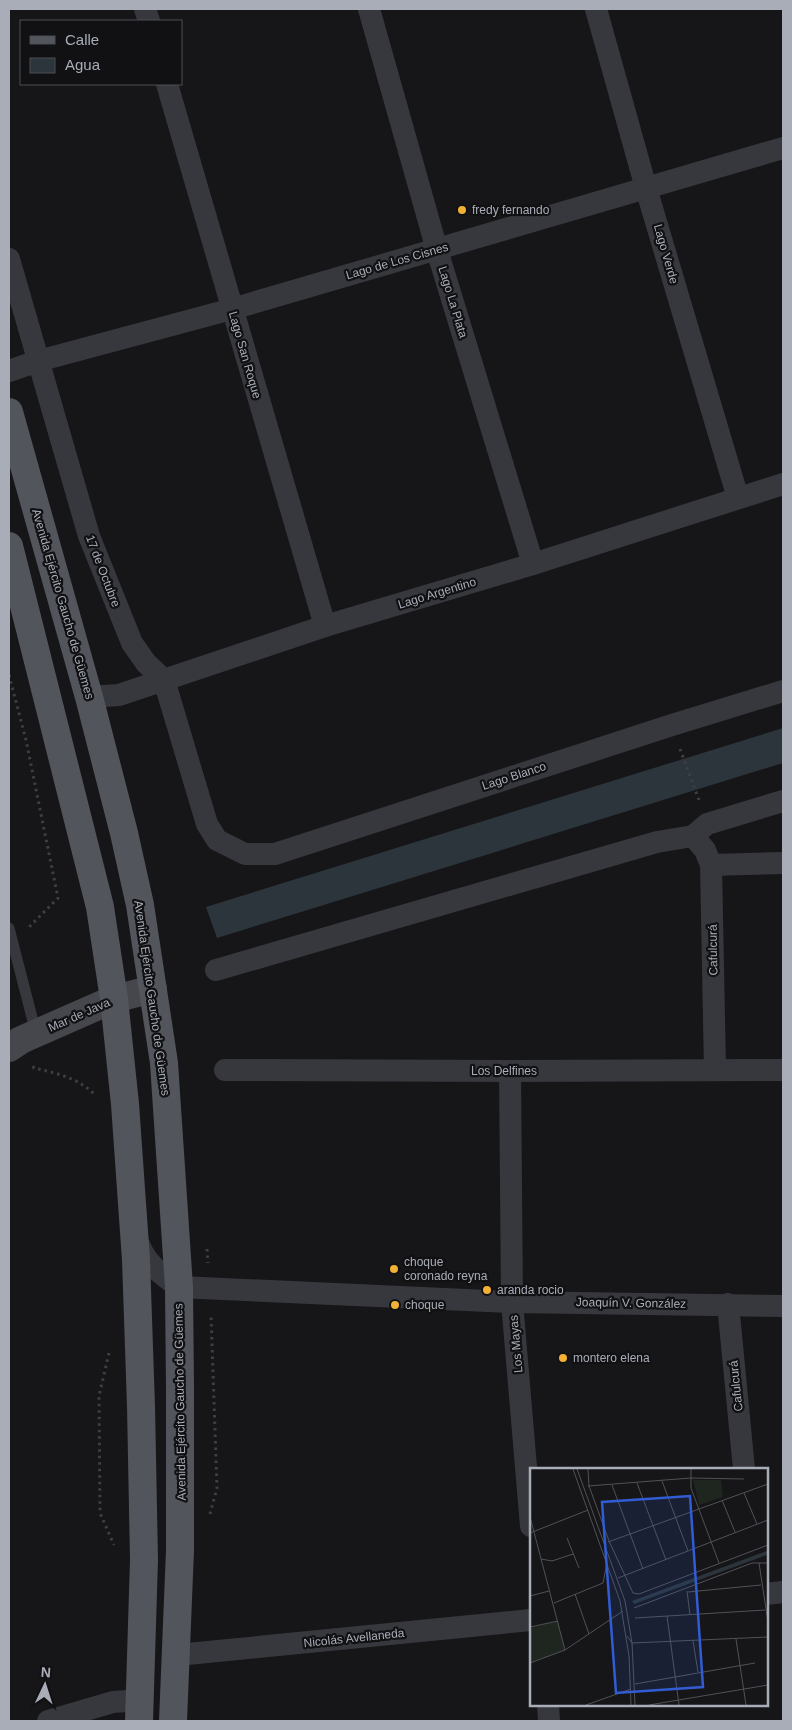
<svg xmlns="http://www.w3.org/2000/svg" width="792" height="1730" font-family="Arial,sans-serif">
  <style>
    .water { fill: #2c353c }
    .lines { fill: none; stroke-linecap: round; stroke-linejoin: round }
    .path { stroke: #3d3f44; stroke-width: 3; stroke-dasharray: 2.5 4; stroke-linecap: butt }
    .lane { stroke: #37383d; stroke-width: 11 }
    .street { stroke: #37383d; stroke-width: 22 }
    .secondary { stroke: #45474d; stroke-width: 28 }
    .primary { stroke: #53555c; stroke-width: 28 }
    .poi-dot { fill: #f2b134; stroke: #111113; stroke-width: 2 }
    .labels { text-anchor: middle; stroke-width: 4.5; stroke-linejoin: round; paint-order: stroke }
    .poi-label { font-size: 12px; fill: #a8adb8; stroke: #111113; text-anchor: start }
    .street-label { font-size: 12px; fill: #a8adb8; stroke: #111113 }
    .inset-road { fill: none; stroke: #505258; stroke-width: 1 }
    .view { fill: #325cd3; fill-opacity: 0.15; stroke: #325cd3; stroke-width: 2.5 }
    .inset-edge { fill: none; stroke: #a8adb8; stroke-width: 2.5 }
  </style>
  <rect width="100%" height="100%" fill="#161618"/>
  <path class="water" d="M783,728V763L217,938L206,907Z"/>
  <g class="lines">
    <g class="path">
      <path d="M9,675L26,740L58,898L29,927"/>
      <path d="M680,749L699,800"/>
      <path d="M33,1066L34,1068C56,1073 79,1078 95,1095"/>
      <path d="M207,1249L208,1263"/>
      <path d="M109,1353L99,1396L100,1513L114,1545"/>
      <path d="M210,1514L217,1488L211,1314"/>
    </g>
    <path class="lane" d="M9,928L36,1033"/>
    <g class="street">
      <path d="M145,9L149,21"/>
      <path d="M369,9L437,250L533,564"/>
      <path d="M596,9L646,188L738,498"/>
      <path d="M167,84L325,626"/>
      <path d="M9,259L89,536L132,643L146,663L164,680L207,824L217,840L245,854H275L672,725L783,691"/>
      <path d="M9,371L38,361L232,309L783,148"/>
      <path d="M89,697L119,695L325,626L533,564L783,484"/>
      <path d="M693,836L705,850L711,865L715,1070"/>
      <path d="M711,865L783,863"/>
      <path d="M216,970L657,842L693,836L707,824L783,801"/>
      <path d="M225,1070L510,1071L783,1070"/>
      <path d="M510,1071L512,1302L531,1526"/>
      <path d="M137,1238C142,1260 160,1274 179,1287L512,1302L783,1306"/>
      <path d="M728,1304L744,1469"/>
      <path d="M766,1594L783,1592"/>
      <path d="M177,1655L531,1620"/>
      <path d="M548,1704L549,1721"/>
      <path d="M48,1721L113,1702L141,1700"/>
    </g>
    <path class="secondary" d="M9,1048L21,1040L114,999L153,989"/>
    <g class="primary">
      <path d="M9,412L89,697L124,833L140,905L164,1063L179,1287L180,1388V1550L173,1721"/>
      <path d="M9,546L100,907L114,999L125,1104L136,1260L141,1406L144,1560L139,1721"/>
    </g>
  </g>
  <g class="poi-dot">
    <circle cx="462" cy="210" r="5"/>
    <circle cx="394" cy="1269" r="5"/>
    <circle cx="487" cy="1290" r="5"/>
    <circle cx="395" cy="1305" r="5"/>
    <circle cx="563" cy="1358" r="5"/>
  </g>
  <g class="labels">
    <g class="poi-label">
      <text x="472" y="214">fredy fernando</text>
      <text x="404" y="1266">choque<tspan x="404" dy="14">coronado reyna</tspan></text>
      <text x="497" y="1294">aranda rocio</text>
      <text x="405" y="1309">choque</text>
      <text x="573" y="1362">montero elena</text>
    </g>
    <g class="street-label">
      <text transform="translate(666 254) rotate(74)" y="4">Lago Verde</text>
      <text transform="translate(397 261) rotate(-16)" y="4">Lago de Los Cisnes</text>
      <text transform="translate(453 302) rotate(73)" y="4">Lago La Plata</text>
      <text transform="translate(245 355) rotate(74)" y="4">Lago San Roque</text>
      <text transform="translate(103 571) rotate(69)" y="4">17 de Octubre</text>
      <text transform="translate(437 593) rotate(-17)" y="4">Lago Argentino</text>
      <text transform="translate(63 604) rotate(74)" y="4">Avenida Ejército Gaucho de Güemes</text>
      <text transform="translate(514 776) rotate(-18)" y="4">Lago Blanco</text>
      <text transform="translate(713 950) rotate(-91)" y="4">Cafulcurá</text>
      <text transform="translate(152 998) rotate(82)" y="4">Avenida Ejército Gaucho de Güemes</text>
      <text transform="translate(79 1015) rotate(-24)" y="4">Mar de Java</text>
      <text x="504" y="1075">Los Delfines</text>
      <text transform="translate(631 1303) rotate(1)" y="4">Joaquín V. González</text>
      <text transform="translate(516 1344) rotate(-95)" y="4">Los Mayas</text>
      <text transform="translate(736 1386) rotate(-96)" y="4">Cafulcurá</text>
      <text transform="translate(180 1402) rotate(-91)" y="4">Avenida Ejército Gaucho de Güemes</text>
      <text transform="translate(354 1638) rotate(-6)" y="4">Nicolás Avellaneda</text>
    </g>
  </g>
  <g transform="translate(530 1468)">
    <rect width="238" height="238" fill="#161618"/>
    <path d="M163,12H191L193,29L169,37ZM28,153L35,182L0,195V160Z" fill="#1e261f"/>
    <path d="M237,83V87L104,136L102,133Z" fill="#2c353c"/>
    <path class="inset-road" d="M43,1L90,133L99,188L101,237M47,1L95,133L102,175L105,237M58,1L59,18L79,73L103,125L109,126L238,77M161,1V20L189,95M132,13L158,83M107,15L136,92M82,17L113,101M58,18L161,10L214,11M214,25L227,56M192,32L205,64M0,49L35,182M0,65L58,42M37,70L49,100M78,74L238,16M11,91L22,93L43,86M229,95L238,154M88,110L238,52M73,115L77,95M157,123L160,147M158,124L231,117M45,126L59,166M0,128L19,123M24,135L73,115M104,140L222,95H238M137,148L149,237M105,150L235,142M0,159L28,153M97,168L102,175L238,169M206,171L216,237M163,173L168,204M0,195L35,182L93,143M105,216L225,195M56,237L101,221M119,237L238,217"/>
    <path class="view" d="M160,28L173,219L86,225L72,34Z"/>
    <rect width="238" height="238" class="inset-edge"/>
  </g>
  <rect width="792" height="1730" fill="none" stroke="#a8adb8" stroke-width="20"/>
  <rect x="20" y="20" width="162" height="65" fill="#111113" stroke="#4d4f55"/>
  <rect x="30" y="36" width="25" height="8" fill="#53555c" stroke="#4d4f55"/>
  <text x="65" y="45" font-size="15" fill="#a8adb8">Calle</text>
  <rect x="30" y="58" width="25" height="15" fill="#2c353c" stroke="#4d4f55"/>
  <text x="65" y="70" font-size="15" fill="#a8adb8">Agua</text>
  <g transform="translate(45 1685) rotate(4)" stroke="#111113" stroke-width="4" paint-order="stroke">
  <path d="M0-4L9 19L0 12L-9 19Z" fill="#a8adb8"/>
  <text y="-8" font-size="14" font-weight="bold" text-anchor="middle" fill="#a8adb8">N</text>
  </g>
</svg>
